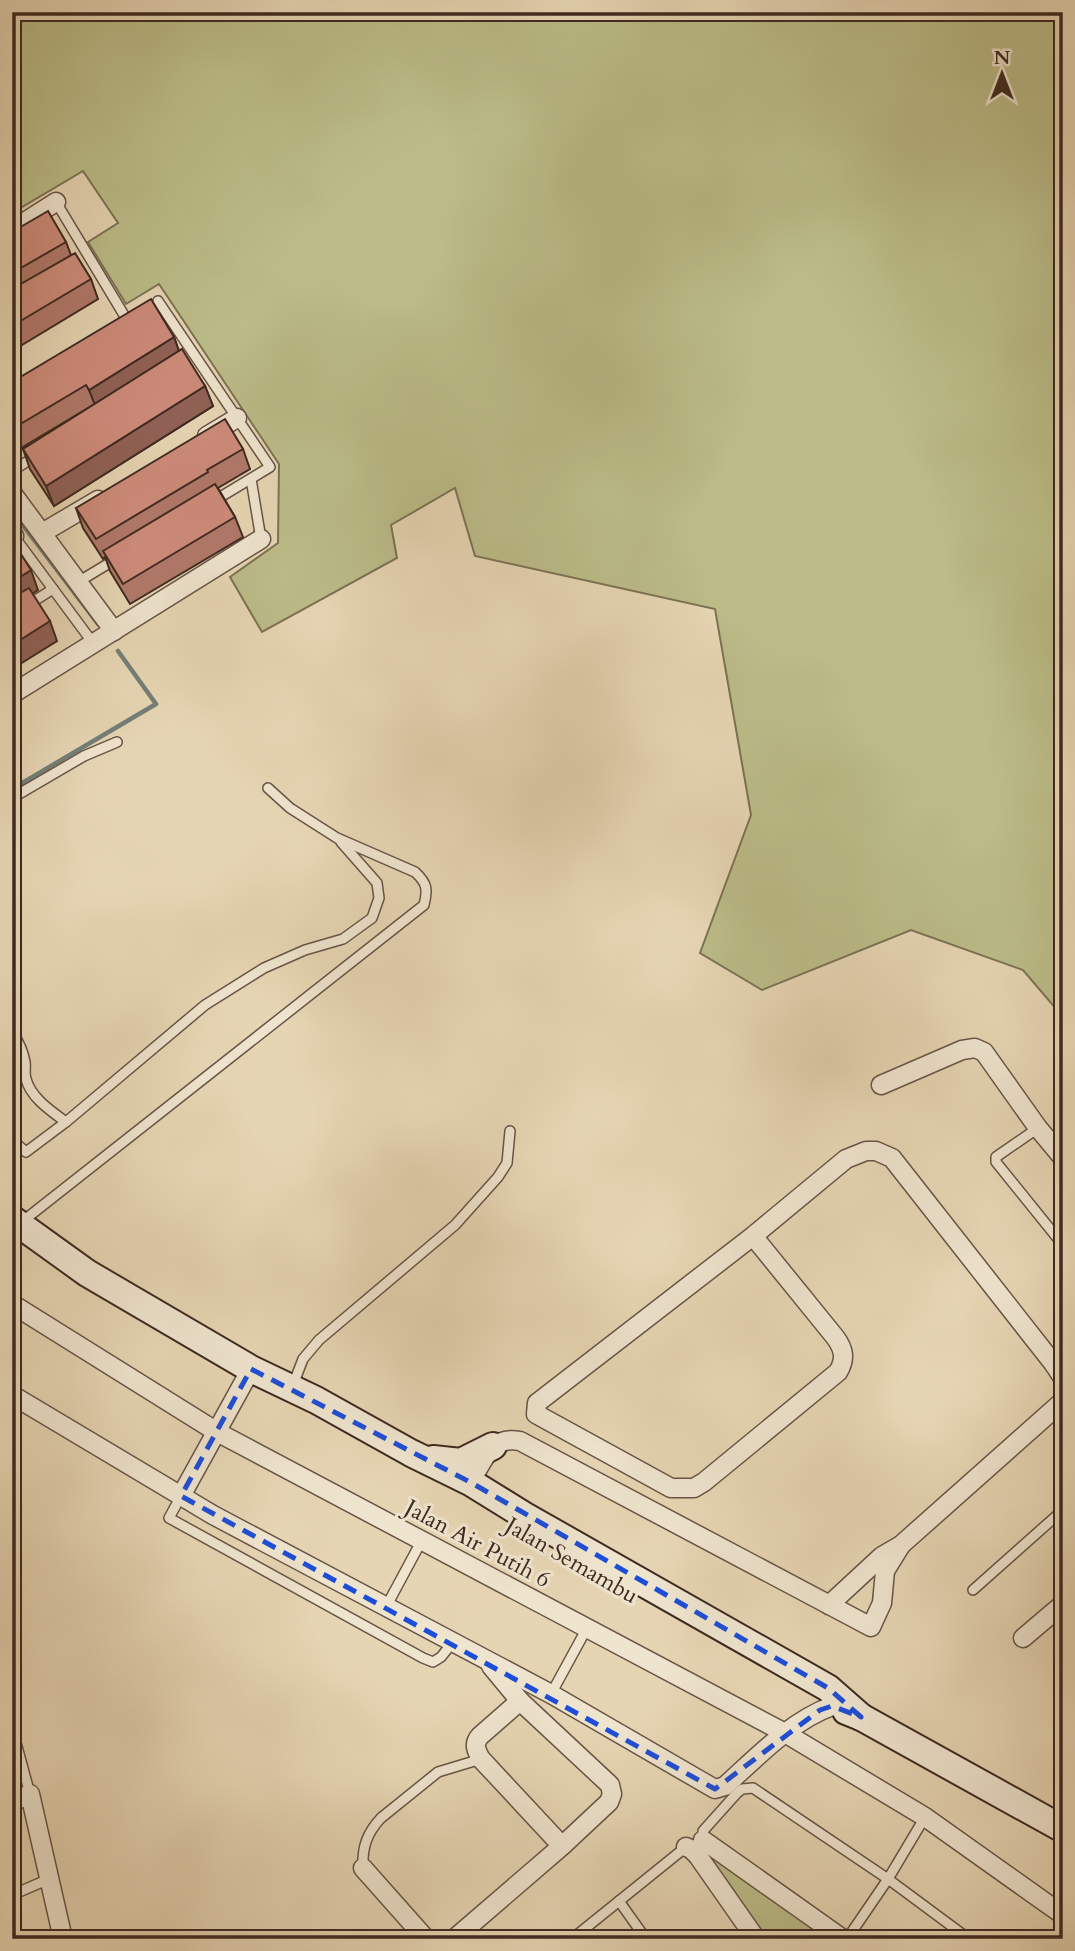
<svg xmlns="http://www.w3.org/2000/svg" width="1075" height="1951" font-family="Cardo,serif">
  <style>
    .green { fill: #bbbc88; stroke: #7c7254; stroke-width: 2 }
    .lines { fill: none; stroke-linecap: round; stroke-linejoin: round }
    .stream { stroke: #737f78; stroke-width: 4.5 }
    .lane-casing { stroke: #685446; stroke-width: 12 }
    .street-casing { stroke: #685446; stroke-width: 21 }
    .secondary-casing { stroke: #3e2921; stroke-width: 30 }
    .lane { stroke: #efe4ce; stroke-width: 9 }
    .street { stroke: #efe4ce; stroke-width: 18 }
    .secondary { stroke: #efe4ce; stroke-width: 26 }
    .wall { fill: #b07869; stroke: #3e2921; stroke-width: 2 }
    .shaded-wall { fill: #906155; stroke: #3e2921; stroke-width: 2 }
    .building { fill: #cd8b7a; stroke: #3e2921; stroke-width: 2 }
    .marked { fill: none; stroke: #1d4ed8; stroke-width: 5; stroke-dasharray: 14 9; stroke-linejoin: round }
    .labels { text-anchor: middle; stroke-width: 6; stroke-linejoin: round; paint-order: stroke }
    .street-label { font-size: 23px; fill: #3e2921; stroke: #efe4ce }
  </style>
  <rect width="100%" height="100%" fill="#e6d5b3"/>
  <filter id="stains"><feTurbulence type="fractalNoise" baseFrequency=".00286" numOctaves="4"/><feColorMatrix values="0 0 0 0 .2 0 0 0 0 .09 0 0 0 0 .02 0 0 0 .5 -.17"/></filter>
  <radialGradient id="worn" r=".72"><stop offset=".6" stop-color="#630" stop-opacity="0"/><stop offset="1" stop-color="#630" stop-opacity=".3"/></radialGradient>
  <g class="green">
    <path d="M12,12H1063V1017L1023,970L911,930L762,990L700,953L751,815L715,609L475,556L455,488L391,525L397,558L262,632L230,577L278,543L279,464L159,284L126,304L88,242L118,223L83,171L12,213Z"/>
    <path d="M696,1841L838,1939H763Z"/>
  </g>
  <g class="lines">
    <g class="stream">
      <path d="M12,511L98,624"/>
      <path d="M12,789L156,704L118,651"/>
    </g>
    <defs>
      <g id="lane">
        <path d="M56,202L127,320"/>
        <path d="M158,301L270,467L212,502"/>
        <path d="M12,471L36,456"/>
        <path d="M251,479L261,539"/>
        <path d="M13,535L93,643"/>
        <path d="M78,582L116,559"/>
        <path d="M12,615L53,589"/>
        <path d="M12,798L84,756L117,742"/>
        <path d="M12,1032C19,1042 23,1050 25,1062C26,1068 24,1073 26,1079C31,1098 51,1111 66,1122"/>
        <path d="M1038,1128L996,1157V1162L1063,1245"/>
        <path d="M12,1140L26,1152L66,1122L205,1005L264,968L305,950L343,939L372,918L379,898L377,883L341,842"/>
        <path d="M23,1221L424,905C428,889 427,883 415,872L337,838L290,808L268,788"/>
        <path d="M293,1385L303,1359L319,1340L455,1225L498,1177L507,1163L510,1131"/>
        <path d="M181,1496L169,1518L423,1658L433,1662L441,1657L453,1642"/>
        <path d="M973,1590L1063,1510"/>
        <path d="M386,1607L422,1540"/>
        <path d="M551,1694L587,1628"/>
        <path d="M1059,1696L1063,1692"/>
        <path d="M12,1728L30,1794"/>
        <path d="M703,1840V1831L737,1793L742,1789L753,1788L888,1879L969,1939"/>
        <path d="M363,1868C362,1847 367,1833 381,1818L438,1772L481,1759"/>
        <path d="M12,1895L49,1879"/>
        <path d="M619,1901L646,1939"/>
        <path d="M572,1939L686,1847"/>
        <path d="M847,1939L888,1879L925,1817"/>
      </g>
      <g id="street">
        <path d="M12,230L56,202"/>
        <path d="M207,436L237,418"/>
        <path d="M12,493L114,631"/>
        <path d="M42,533L98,500"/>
        <path d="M12,537L14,536"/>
        <path d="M12,694L261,539"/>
        <path d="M881,1085L962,1050L975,1048L984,1052L1038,1128L1063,1158"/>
        <path d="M753,1236L835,1337C844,1349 846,1359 838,1372L704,1482L694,1488H671L536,1414L537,1403L753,1236L846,1159L866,1151H876L892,1158L1053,1363L1063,1378"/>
        <path d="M12,1304L217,1432L785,1733L925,1817L1063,1915"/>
        <path d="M12,1395L213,1515L551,1694L715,1789L725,1786C757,1757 791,1721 832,1706"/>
        <path d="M470,1482C484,1461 490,1435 520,1441L871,1627L882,1603L885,1571L901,1545"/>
        <path d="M181,1496L251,1369"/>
        <path d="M829,1605L882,1556L901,1545L1063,1401"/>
        <path d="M1023,1638L1063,1604"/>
        <path d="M491,1666L520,1701"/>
        <path d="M12,1802L30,1794L63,1939"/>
        <path d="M703,1840L843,1939"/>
        <path d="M686,1847L691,1849L698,1856L756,1939"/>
        <path d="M363,1868L426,1939"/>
        <path d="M454,1939L562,1846L609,1802L612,1794L610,1785L520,1701L480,1736C473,1744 476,1750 481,1759L562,1846"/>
      </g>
      <g id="secondary">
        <path d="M12,1219L87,1273L251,1369L316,1400L411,1453L470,1482L525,1516L828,1688L861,1717"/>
        <path d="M433,1459L461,1462L493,1446"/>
        <path d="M846,1711L861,1717L1063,1829"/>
      </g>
    </defs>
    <use href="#lane" class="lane-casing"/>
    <use href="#street" class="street-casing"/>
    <use href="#secondary" class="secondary-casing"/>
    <use href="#lane" class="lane"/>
    <use href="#street" class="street"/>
    <use href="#secondary" class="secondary"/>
  </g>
  <g class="wall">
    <path d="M12,232L66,242L71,255L91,279L98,299L12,351Z"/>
    <path d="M174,337L179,351L205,386L213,406L54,506L30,469L23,449L93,405L16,451L12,446V382Z"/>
    <path d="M243,449L250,469L218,488L235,517L243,537L130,604L110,571L105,557L103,559L83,528L76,508Z"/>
  </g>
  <g class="shaded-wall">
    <path d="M174,337L181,357L97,410L89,390Z"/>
    <path d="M205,386L213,406L54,506L46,486Z"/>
    <path d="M31,570L38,590L12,607V582Z"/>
    <path d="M50,621L57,641L12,669V645Z"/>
  </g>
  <g class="building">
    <path d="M48,211L66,242L12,273V232Z"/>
    <path d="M75,253L91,279L12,326V289Z"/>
    <path d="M151,299L174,337L89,390L86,385L12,429V382Z"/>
    <path d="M182,349L205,386L46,486L23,449Z"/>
    <path d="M225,419L243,449L207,470L208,472L96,539L76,508Z"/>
    <path d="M215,484L235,517L123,584L103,551Z"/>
    <path d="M12,540L31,570L12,582Z"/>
    <path d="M29,588L50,621L12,645V598Z"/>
  </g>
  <path class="marked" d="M251,1369L470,1482L828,1688L861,1717L832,1706L820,1710L715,1789L181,1496Z"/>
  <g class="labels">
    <g class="street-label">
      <text transform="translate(478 1543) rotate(28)" y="8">Jalan Air Putih 6</text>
      <text transform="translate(572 1560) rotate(30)" y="8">Jalan Semambu</text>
    </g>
  </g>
  <rect width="1075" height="1951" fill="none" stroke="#e6d5b3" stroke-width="42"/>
  <rect x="14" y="14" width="1047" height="1923" fill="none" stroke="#3e2921" stroke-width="3.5"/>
  <rect x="21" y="21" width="1033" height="1909" fill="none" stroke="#3e2921" stroke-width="2"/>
  <g transform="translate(1002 74)" stroke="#efe4ce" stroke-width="5" paint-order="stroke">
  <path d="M0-5L12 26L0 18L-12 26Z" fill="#3e2921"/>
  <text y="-10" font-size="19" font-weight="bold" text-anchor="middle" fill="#3e2921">N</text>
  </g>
  <rect width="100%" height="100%" filter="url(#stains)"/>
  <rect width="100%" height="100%" fill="url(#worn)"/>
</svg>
